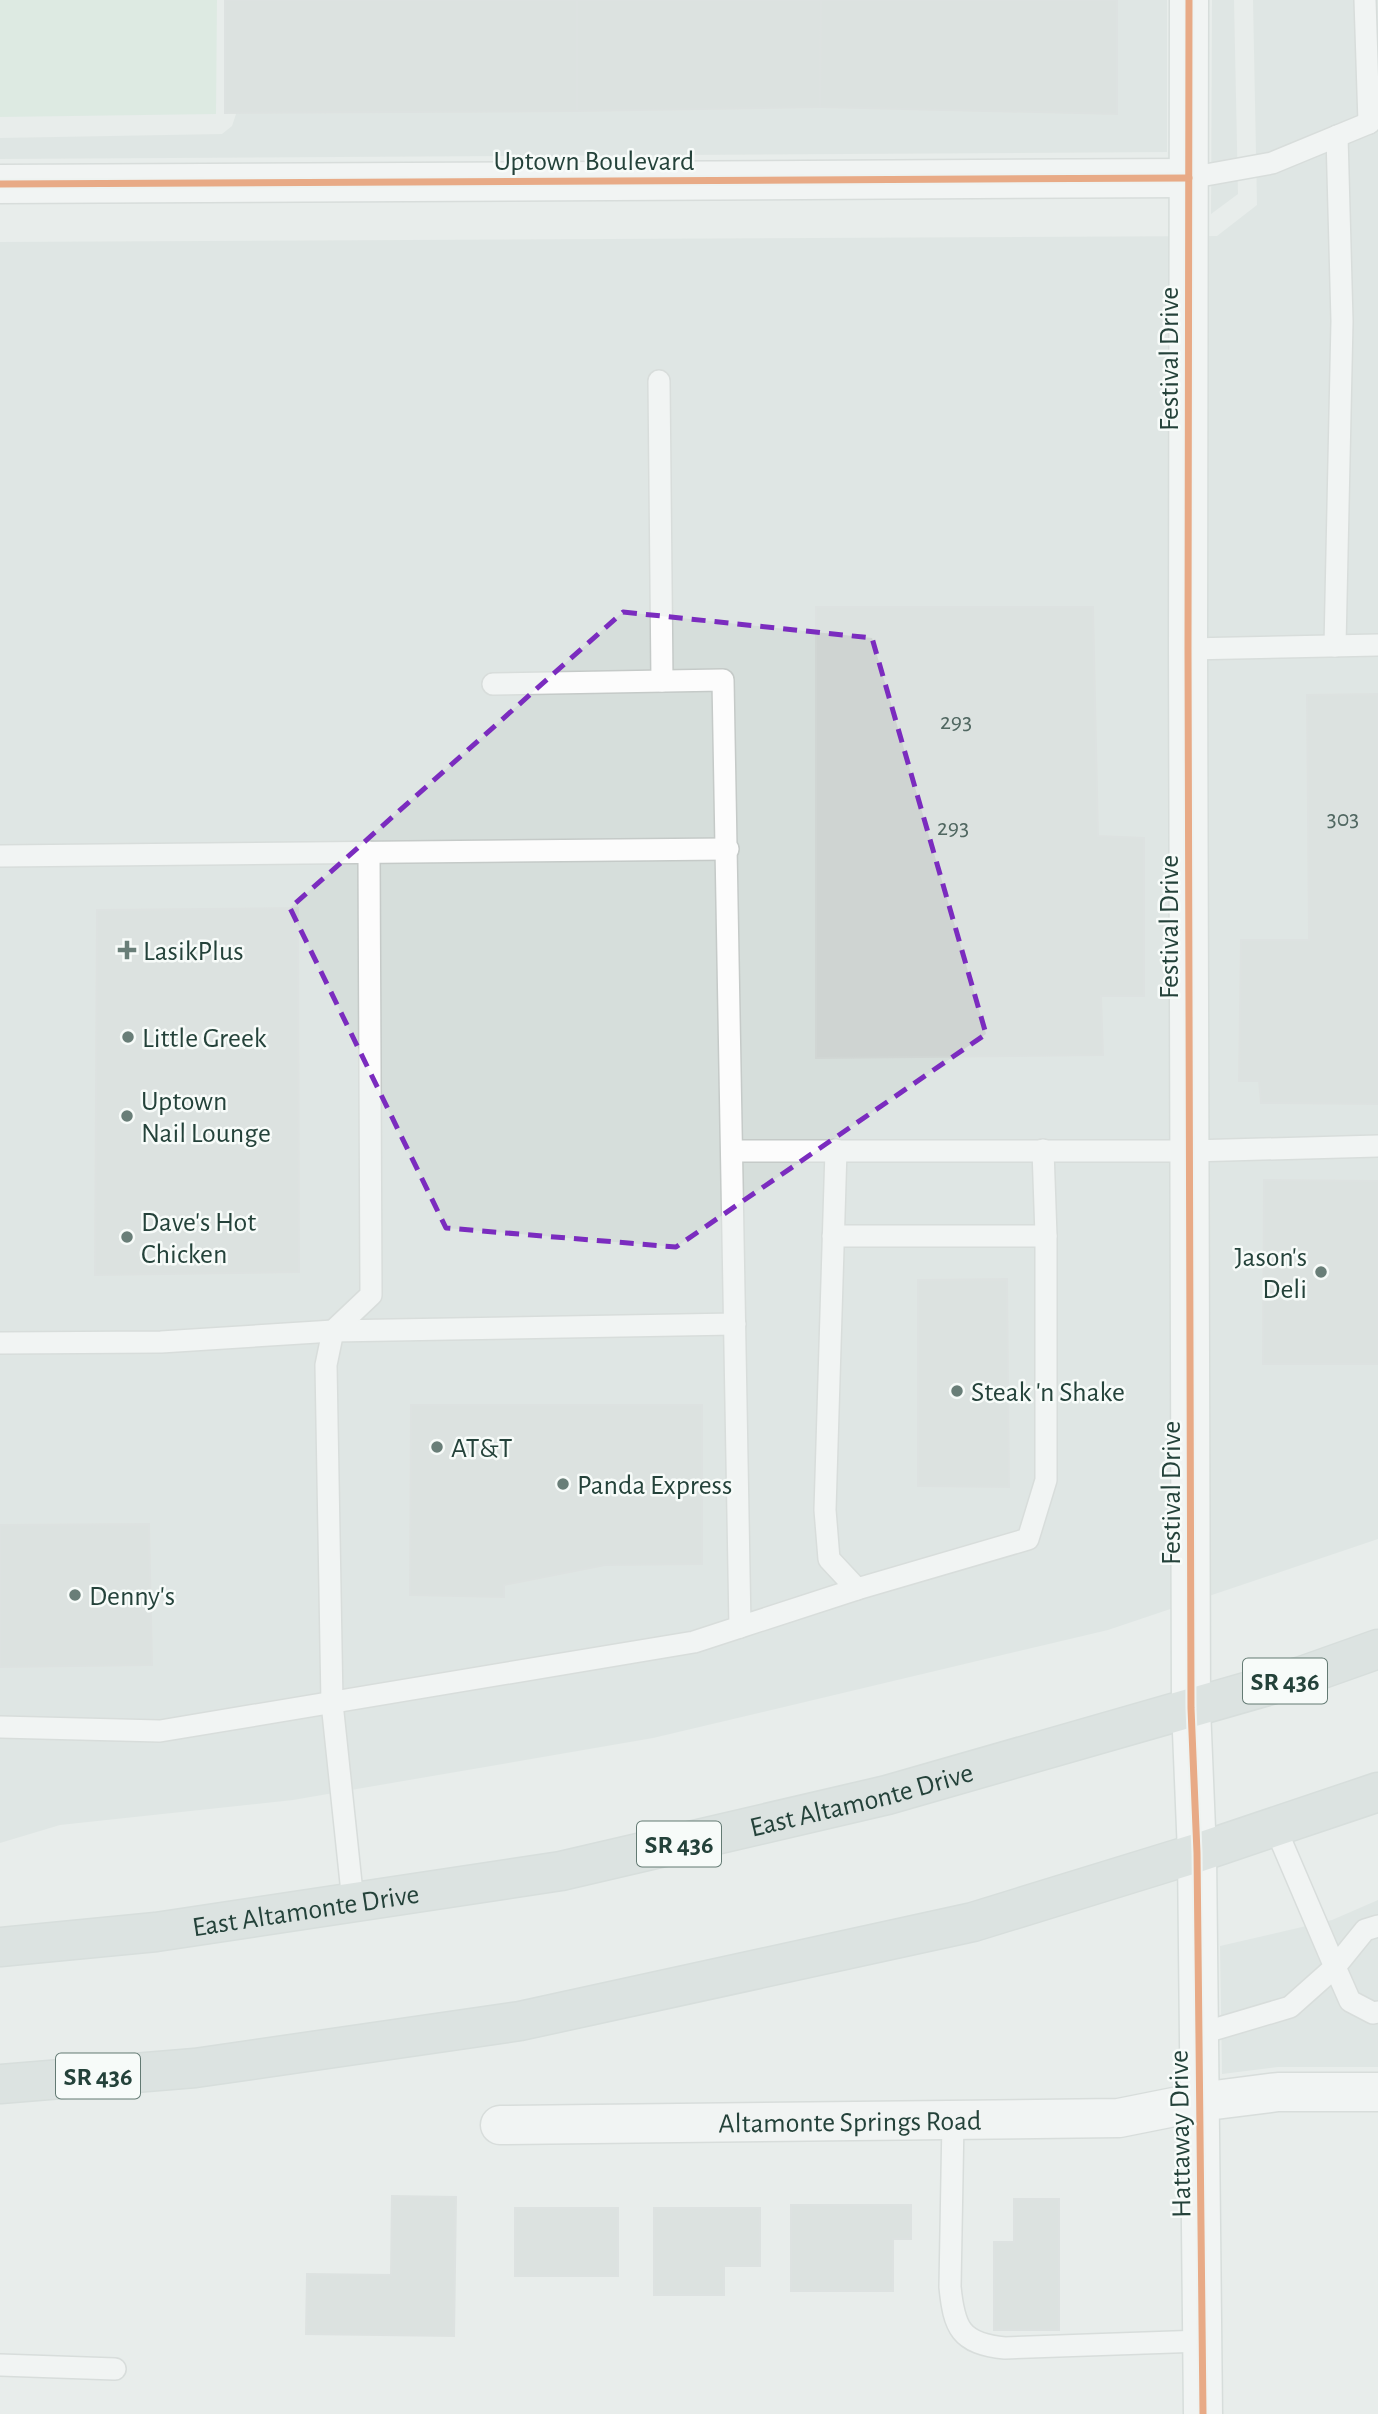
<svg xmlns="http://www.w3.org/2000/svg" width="1378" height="2414" font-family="'Alegreya Sans',sans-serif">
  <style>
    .built { fill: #d6dedb }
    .green { fill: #d1e6d8 }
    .building { fill: #cfd4d2; stroke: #d1d6d4; stroke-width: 2 }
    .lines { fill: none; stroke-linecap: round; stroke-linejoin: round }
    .lane-casing { stroke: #c5cac8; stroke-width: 24 }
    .street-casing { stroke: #c5cac8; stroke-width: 41 }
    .secondary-casing { stroke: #c3cbc8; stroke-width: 41 }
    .primary-casing { stroke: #c3ccc9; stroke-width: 41 }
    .lane { stroke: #fcfcfc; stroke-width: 21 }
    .street { stroke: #fcfcfc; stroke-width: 38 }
    .secondary { stroke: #fcfcfc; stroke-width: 38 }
    .primary { stroke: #cfd7d5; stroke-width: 38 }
    .cycleway-casing { stroke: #f7fbf9; stroke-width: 11 }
    .cycleway { stroke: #e8590c; stroke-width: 7 }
    .marked { fill: none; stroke: #7b2cbf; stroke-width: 5; stroke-dasharray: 14 9; stroke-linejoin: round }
    .poi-dot { fill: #697e78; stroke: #f7fbf9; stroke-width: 2.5 }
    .labels { text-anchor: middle; stroke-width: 5; stroke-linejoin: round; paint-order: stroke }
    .number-label { font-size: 24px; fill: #506761 }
    .shield { fill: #f7fbf9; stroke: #637a73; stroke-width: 2 }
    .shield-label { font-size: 26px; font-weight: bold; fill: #24423a }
    .street-label { font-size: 28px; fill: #24423a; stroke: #f7fbf9 }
    .poi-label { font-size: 28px; fill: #24423a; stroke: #f7fbf9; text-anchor: start }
  </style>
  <rect width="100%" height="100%" fill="#e8edeb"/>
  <g class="built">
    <path d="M236,0H1167V152L0,159V138L222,134L232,126L236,114Z"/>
    <path d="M1212,0H1234L1238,194L1211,214Z"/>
    <path d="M1253,0H1378V1539L1108,1630L653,1738L293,1800L60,1825L0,1843V242L1217,236L1257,205Z"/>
    <path d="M1378,1900V2067H1278L1222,2074L1220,1946L1332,1920Z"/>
  </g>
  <path class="green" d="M0,0H217L216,114L0,117Z"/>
  <g class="building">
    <path d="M225,0H577V111L225,113Z"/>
    <path d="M577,0H821L820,107L577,111Z"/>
    <path d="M821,0H1117V114L820,107Z"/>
    <path d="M816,607H1093L1098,836L1144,838V996H1101L1103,1055L816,1058Z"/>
    <path d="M1378,694V1104L1261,1103L1259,1081H1239L1241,940H1309L1307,695Z"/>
    <path d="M298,908L299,1272L95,1275L97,910Z"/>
    <path d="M1264,1180L1378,1181V1364H1263Z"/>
    <path d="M1007,1279L1009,1487L918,1486V1280Z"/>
    <path d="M411,1405H702V1564L605,1565L504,1585V1597L410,1595Z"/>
    <path d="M149,1524L152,1665L0,1667V1525Z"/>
    <path d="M392,2196L456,2197L454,2336L306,2334L307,2274L391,2275Z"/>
    <path d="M1014,2199H1059V2330H994V2242H1014Z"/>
    <path d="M791,2205H911V2239H893V2291H791Z"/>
    <rect x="515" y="2208" width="103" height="68"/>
    <path d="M654,2208H760V2266H724V2295H654Z"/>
  </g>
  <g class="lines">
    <defs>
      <g id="lane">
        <path d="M1365,0L1369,123"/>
        <path d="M1189,178L1272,163L1369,123L1378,114"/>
        <path d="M659,381L662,681"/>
        <path d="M1335,646L1342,321L1337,136"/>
        <path d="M1188,649L1378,645"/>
        <path d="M0,856L728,849"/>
        <path d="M836,1150L825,1510L829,1559L857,1589L1028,1539L1046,1480V1236L1043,1150"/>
        <path d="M733,1151H1191L1378,1146"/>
        <path d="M833,1236H1046"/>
        <path d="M0,1343L161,1342L333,1331L735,1324"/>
        <path d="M740,1627L857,1589"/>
        <path d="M0,1727L160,1731L694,1642L740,1627L723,680L493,684"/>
        <path d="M1275,1827L1335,1967L1365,1930L1378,1926"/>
        <path d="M353,1902L332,1703L326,1365L333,1331L371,1295L369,852"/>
        <path d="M1199,2034L1290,2007L1335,1967L1350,2001L1373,2013L1378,2012"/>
        <path d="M953,2120L950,2287C954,2327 960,2344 1005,2348L1202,2341"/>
        <path d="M0,2365L115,2369"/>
      </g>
      <g id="street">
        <path d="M0,184L1189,178"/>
        <path id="s1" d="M500,2125L1119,2118L1199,2102L1278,2092H1378"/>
      </g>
      <path id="secondary" d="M1189,0L1188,649L1191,1708L1197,1853L1203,2414"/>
      <g id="primary">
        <path id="s2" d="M0,1947L156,1932L561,1871L887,1795L1302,1676L1378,1649"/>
        <path d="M0,2084L195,2068L520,2021L973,1922L1197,1853L1378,1792"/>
      </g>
    </defs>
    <use href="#lane" class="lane-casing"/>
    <use href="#street" class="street-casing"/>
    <use href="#secondary" class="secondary-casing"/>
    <use href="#primary" class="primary-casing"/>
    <use href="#lane" class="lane"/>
    <use href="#street" class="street"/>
    <use href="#secondary" class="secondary"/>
    <use href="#primary" class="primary"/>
    <defs>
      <g id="cycleway">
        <path d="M1189,0L1188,649L1191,1708L1197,1853L1203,2414"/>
        <path d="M0,184L1189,178"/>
      </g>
    </defs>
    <use href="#cycleway" class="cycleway-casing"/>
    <use href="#cycleway" class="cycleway"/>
  </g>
  <path d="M0 0H1378V2414H0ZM623,612L872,638L986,1034L676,1247L446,1228L290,908Z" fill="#e8edeb" fill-opacity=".55" fill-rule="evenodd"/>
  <path class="marked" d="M623,612L872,638L986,1034L676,1247L446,1228L290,908Z"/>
  <g class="poi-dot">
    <path d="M123.5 939.5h7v7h7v7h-7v7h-7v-7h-7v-7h7z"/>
    <circle cx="128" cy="1037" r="7"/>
    <circle cx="127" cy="1116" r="7"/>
    <circle cx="127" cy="1237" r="7"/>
    <circle cx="1321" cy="1272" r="7"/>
    <circle cx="957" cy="1391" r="7"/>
    <circle cx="437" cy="1447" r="7"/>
    <circle cx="563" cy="1484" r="7"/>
    <circle cx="75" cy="1595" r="7"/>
  </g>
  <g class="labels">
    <g class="number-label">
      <text x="956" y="729">293</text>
      <text x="1343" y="826">303</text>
      <text x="953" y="835">293</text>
    </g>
    <g class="shield">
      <rect x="1243" y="1658.5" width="84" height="45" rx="5"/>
      <rect x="637" y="1821.5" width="84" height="45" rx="5"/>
      <rect x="56" y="2053.5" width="84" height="45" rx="5"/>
    </g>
    <g class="shield-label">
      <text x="1285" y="1690">SR 436</text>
      <text x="679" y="1853">SR 436</text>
      <text x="98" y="2085">SR 436</text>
    </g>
    <g class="street-label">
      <text x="594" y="170">Uptown Boulevard</text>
      <text transform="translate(1168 359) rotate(-90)" y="10">Festival Drive</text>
      <text transform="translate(1168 927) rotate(-90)" y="10">Festival Drive</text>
      <text transform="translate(1170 1493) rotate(-90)" y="10">Festival Drive</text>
      <text dy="10" stroke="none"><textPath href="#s2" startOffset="875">East Altamonte Drive</textPath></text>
      <text dy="10" stroke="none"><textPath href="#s2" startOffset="308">East Altamonte Drive</textPath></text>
      <text dy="10" stroke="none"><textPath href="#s1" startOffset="350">Altamonte Springs Road</textPath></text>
      <text transform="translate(1179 2134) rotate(-91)" y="10">Hattaway Drive</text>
    </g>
    <g class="poi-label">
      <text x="143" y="960">LasikPlus</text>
      <text x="142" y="1047">Little Greek</text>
      <text x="141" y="1110">Uptown<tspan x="141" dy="32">Nail Lounge</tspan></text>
      <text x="141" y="1231">Dave's Hot<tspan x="141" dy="32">Chicken</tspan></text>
      <text x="1307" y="1266" text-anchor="end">Jason's<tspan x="1307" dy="32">Deli</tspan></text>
      <text x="971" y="1401">Steak 'n Shake</text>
      <text x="451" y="1457">AT&amp;T</text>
      <text x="577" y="1494">Panda Express</text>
      <text x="89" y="1605">Denny's</text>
    </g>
  </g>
</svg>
